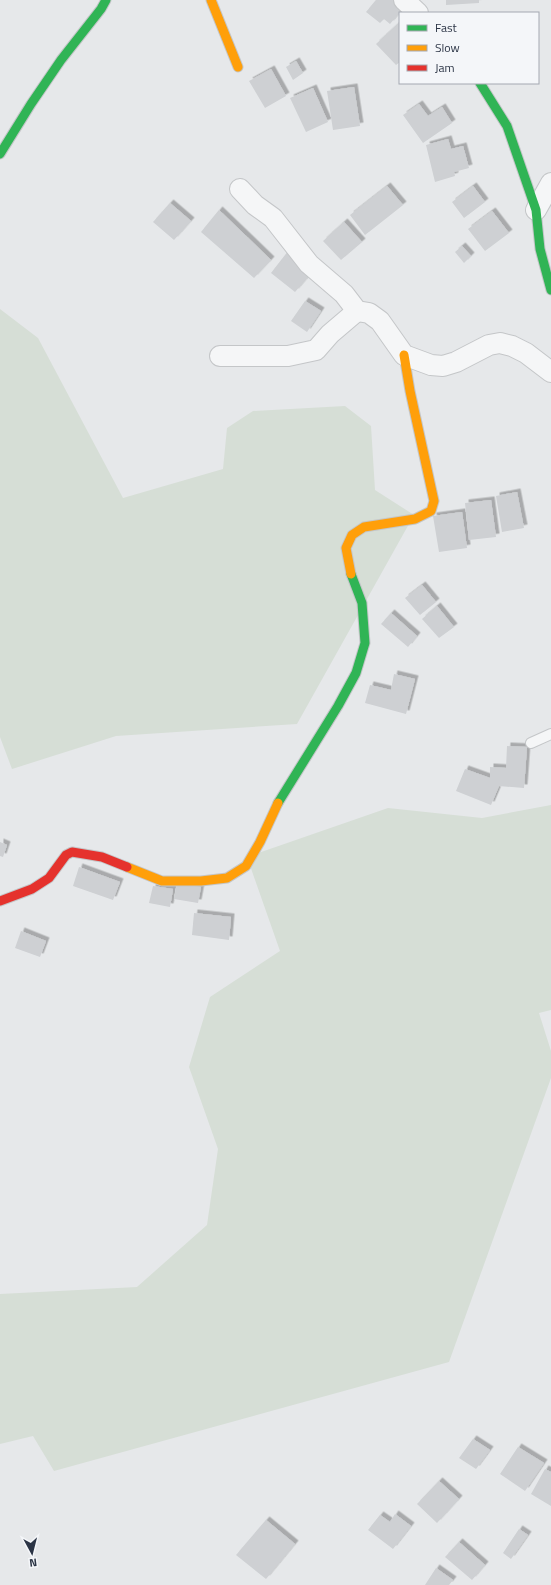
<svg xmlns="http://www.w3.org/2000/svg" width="551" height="1585" font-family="'Titillium Web',sans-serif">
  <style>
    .green { fill: #d6ded6 }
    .building { fill: #ced0d3; filter: url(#shadow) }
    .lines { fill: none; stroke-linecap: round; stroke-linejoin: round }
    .lane-casing { stroke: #c4c6c8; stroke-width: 12 }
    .street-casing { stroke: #c4c6c8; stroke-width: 22 }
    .fast-casing { stroke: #c4c6c8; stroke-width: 11 }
    .slow-casing { stroke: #c4c6c8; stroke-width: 11 }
    .jam-casing { stroke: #c4c6c8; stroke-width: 11 }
    .lane { stroke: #f5f6f7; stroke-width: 10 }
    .street { stroke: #f5f6f7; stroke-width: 20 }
    .fast { stroke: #30b455; stroke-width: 9 }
    .slow { stroke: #ff9f0a; stroke-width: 9 }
    .jam { stroke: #e5322d; stroke-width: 9 }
  </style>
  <defs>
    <filter id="shadow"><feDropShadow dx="3.5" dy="-3.5" stdDeviation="0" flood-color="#0004"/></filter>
  </defs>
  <rect width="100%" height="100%" fill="#e6e8ea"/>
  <g class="green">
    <path d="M0,309L38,338L123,498L223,469L227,428L253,411L345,406L371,426L375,490L414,515L297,724L116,736L12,769L0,737Z"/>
    <path d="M551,805V1010L539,1013L551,1051V1078L449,1362L54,1471L33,1436L0,1444V1294L137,1287L207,1225L218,1149L189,1067L210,997L280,951L247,857L388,808L482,818Z"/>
  </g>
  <g class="building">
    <path d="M376,0H400L406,5L390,24L384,19L380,23L366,12Z"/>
    <path d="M446,0H479V3L446,5Z"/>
    <path d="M400,22V62L396,65L376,44Z"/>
    <path d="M296,61L303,73L293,80L286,67Z"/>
    <path d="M271,69L286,96L265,108L249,81Z"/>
    <path d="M354,87L360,126L333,130L327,91Z"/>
    <path d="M313,88L328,122L306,132L290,98Z"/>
    <path d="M419,104L428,116L442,107L452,123L423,143L403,115Z"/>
    <path d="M448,139L451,149L463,146L469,168L454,172L455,176L435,182L426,145Z"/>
    <path d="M387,186L403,205L365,235L350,215Z"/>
    <path d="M473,186L485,202L464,218L452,202Z"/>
    <path d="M170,203L191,221L174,240L153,222Z"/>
    <path d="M219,210L271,260L254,278L201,232Z"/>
    <path d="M492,211L509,233L485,251L468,229Z"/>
    <path d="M344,222L362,242L341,260L323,241Z"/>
    <path d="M462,246L471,256L464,263L455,252Z"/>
    <path d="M289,250L314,270L295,292L271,273Z"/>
    <path d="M305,301L321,311L307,332L291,321Z"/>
    <path d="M517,492L524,528L502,532L496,496Z"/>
    <path d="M491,500L496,537L469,540L465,503Z"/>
    <path d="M462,512L467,548L439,552L433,516Z"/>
    <path d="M422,585L436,602L420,615L405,598Z"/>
    <path d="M437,606L454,627L439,638L422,619Z"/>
    <path d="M391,613L417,636L408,647L381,624Z"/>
    <path d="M394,674L415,679L406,714L365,703L370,685L391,690Z"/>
    <path d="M507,746L527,747L524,788L499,786L491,805L456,791L465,769L490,778V767L506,768Z"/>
    <path d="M0,842L7,845L3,857L0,856Z"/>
    <path d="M79,867L120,882L113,900L73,886Z"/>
    <path d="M177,883L201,887L198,903L174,899Z"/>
    <path d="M153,886L173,889L170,907L149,903Z"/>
    <path d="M194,913L231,917L229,940L192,935Z"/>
    <path d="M21,931L46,941L40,957L15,948Z"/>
    <path d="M473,1439L490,1450L476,1469L459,1458Z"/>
    <path d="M518,1447L544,1463L525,1491L500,1474Z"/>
    <path d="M545,1469L551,1472V1506L531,1494Z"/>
    <path d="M439,1481L459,1499L437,1523L417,1504Z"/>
    <path d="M395,1514L411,1526L393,1549L368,1530L380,1515L390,1522Z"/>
    <path d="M266,1520L295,1544L266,1579L236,1555Z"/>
    <path d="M519,1529L528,1535L511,1559L503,1553Z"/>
    <path d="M459,1542L485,1565L472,1580L445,1557Z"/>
    <path d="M436,1568L453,1580L449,1585H425Z"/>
  </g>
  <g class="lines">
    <defs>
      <path id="lane" d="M531,743L551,734"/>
      <g id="street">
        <path d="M404,0L418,13"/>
        <path d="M240,189L255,205L273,218L309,264L344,294L357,311L369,313L380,321L404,355L431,365L443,366L456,362L489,345L500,343L512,346L526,353L551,372"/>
        <path d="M536,210L551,183"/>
        <path d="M220,356H288L316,350L330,334L357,311"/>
      </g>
      <g id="fast">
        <path d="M480,83L507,126L536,210L540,249L551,290"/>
        <path d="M0,154L31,104L61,60L101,9L106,0"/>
        <path d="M278,803L338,706L356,673L365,643L362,603L351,574"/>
      </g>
      <g id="slow">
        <path d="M211,0L238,67"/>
        <path d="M351,574L346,548L352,535L364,527L415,519L431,511L434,501L410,391L404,355"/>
        <path d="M127,867L162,881H201L227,878L246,866L260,842L278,803"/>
      </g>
      <path id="jam" d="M0,901L32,889L49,878L66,855L72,852L102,857L127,867"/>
    </defs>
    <use href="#lane" class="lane-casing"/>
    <use href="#street" class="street-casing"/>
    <use href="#fast" class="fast-casing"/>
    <use href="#slow" class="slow-casing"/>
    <use href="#jam" class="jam-casing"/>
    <use href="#lane" class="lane"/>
    <use href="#street" class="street"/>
    <use href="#fast" class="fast"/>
    <use href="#slow" class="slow"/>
    <use href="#jam" class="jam"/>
  </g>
  <rect x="399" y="12" width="140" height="72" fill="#f4f6f9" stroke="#a4a8b1"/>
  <rect x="407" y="25" width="20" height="6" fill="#30b455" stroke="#a4a8b1"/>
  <text x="435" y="32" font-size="12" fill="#2b3445">Fast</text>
  <rect x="407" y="45" width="20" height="6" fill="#ff9f0a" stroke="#a4a8b1"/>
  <text x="435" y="52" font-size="12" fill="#2b3445">Slow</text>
  <rect x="407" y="65" width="20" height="6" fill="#e5322d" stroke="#a4a8b1"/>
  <text x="435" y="72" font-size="12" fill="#2b3445">Jam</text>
  <g transform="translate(32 1553) rotate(173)" stroke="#f4f6f9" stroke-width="3" paint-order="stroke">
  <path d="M0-3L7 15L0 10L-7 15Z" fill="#2b3445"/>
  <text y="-6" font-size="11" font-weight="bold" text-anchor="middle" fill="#2b3445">N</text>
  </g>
</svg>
